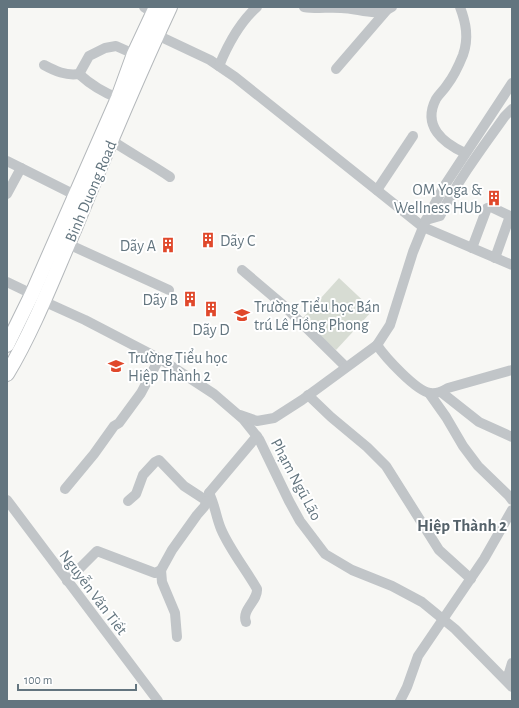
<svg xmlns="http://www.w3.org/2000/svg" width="519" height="708" font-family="'Alegreya Sans',sans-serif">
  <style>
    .garden { fill: #d7dcd3 }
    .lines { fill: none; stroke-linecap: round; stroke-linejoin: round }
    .highway-casing { stroke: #b4b8bb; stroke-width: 16 }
    .minor { stroke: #c1c5c8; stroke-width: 10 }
    .highway { stroke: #fff; stroke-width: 14 }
    .labels { text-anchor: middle; stroke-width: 4; stroke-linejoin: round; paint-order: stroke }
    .poi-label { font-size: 16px; fill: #63757f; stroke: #fff; text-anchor: end }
    .street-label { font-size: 16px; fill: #63757f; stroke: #fff }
    .neighbourhood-label { font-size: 17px; font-weight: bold; fill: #55626a; stroke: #fff }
  </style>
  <rect width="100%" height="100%" fill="#f7f7f4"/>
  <path class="garden" d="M339,278L373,310L336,350L301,320Z"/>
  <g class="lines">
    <defs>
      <g id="highway">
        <path d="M7,345L32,294L118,98L134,54L156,7"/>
        <path d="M7,374C34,329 54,276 75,228C105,154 136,80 170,7"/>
      </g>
    </defs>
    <use href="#highway" class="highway-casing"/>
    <g class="minor">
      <path d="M144,7L153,13"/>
      <path d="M304,7C316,9 329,7 341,8C359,8 376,18 392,7"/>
      <path d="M460,7C466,23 469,38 463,55C459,65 454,76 447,85C444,90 439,94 436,99C422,126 443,143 465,153"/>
      <path d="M157,35L210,60L235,77L423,227L512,265"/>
      <path d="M44,65C55,71 66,76 79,74L89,56L105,48L116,46L134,54"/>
      <path d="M219,66C228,44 239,23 257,7"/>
      <path d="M336,69L386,11"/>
      <path d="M79,74C91,85 102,92 118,98"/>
      <path d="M111,140C130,153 151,164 170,177"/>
      <path d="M7,161L75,195"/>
      <path d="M377,190L413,136"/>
      <path d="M7,194L21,168"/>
      <path d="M426,220L440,216C458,180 482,148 505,116L512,109"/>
      <path d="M68,244L169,290"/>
      <path d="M472,248L487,208L491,207L512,217"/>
      <path d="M495,258L510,216"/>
      <path d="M242,270L282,304L346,367"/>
      <path d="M7,282L32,294"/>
      <path d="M43,301L85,320L162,360L214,394L243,419L259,439L289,501L300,521L325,554L352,570L392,586L422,602L455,629L512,687"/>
      <path d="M377,345L390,325L413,252L426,220L445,185L512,83"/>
      <path d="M441,392L479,422L512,437"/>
      <path d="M429,393L446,417L463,446L478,466L509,496L512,500"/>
      <path d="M308,395L331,417L367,447L386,466L439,550L471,579"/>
      <path d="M240,415L257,421L274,418L302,400L377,345C385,357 416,391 430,393C436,394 443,391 448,388L512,370"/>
      <path d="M65,489L94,454L114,426L119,423L141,393L159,359"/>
      <path d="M209,493C215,505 216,517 221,529C230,550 245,568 257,589C258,601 241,610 246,622"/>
      <path d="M7,500L158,701"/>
      <path d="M128,501L136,494L143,475L155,462L159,460L184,486L207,501L209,493L257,436"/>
      <path d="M161,570L162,582L175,613L177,637"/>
      <path d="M67,581L97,551L155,573L161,570L172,550L197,515L204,507L207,501"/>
      <path d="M505,679L509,673L512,663"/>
      <path d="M400,701L407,687L418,656L484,559L512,510"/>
    </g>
    <use href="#highway" class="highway"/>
  </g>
  <defs>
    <symbol id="building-bare" viewBox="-9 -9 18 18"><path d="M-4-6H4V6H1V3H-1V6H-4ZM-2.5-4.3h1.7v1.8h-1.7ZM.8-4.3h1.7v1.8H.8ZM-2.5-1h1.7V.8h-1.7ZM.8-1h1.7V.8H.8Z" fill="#e0482b" stroke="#fff" stroke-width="2.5" paint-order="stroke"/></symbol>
    <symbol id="school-bare" viewBox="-9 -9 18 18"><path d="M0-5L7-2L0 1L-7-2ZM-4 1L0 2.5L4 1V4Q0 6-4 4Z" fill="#e0482b" stroke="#fff" stroke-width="2.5" paint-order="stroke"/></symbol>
  </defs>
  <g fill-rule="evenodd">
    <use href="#building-bare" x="483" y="187" width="22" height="22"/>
    <use href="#building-bare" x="197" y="229" width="22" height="22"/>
    <use href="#building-bare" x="157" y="234" width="22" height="22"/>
    <use href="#building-bare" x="179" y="288" width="22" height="22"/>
    <use href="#building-bare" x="200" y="298" width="22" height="22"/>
    <use href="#school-bare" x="231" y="304" width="22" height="22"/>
    <use href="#school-bare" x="105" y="355" width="22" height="22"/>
  </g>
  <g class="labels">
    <g class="poi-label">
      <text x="482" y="195">OM Yoga &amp;<tspan x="482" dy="18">Wellness HUb</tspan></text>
      <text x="220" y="246" text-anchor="start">Dãy C</text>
      <text x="156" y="251">Dãy A</text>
      <text x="178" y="305">Dãy B</text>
      <text x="254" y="312" text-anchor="start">Trường Tiểu học Bán<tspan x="254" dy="18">trú Lê Hồng Phong</tspan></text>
      <text x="211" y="335" text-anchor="middle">Dãy D</text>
      <text x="128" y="363" text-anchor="start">Trường Tiểu học<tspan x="128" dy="18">Hiệp Thành 2</tspan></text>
    </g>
    <g class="street-label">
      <text transform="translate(90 191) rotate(-67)" y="6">Binh Duong Road</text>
      <text transform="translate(297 479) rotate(62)" y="6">Phạm Ngũ Lão</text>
      <text transform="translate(94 592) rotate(53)" y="6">Nguyễn Văn Tiết</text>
    </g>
    <g class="neighbourhood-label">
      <text x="462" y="531">Hiệp Thành 2</text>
    </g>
  </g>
  <rect width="519" height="708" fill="none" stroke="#63757f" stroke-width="16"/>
  <path d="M18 684v6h118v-6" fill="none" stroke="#63757f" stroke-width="2"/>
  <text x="24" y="684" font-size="12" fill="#63757f" stroke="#ffffff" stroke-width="3" paint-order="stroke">100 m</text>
</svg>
